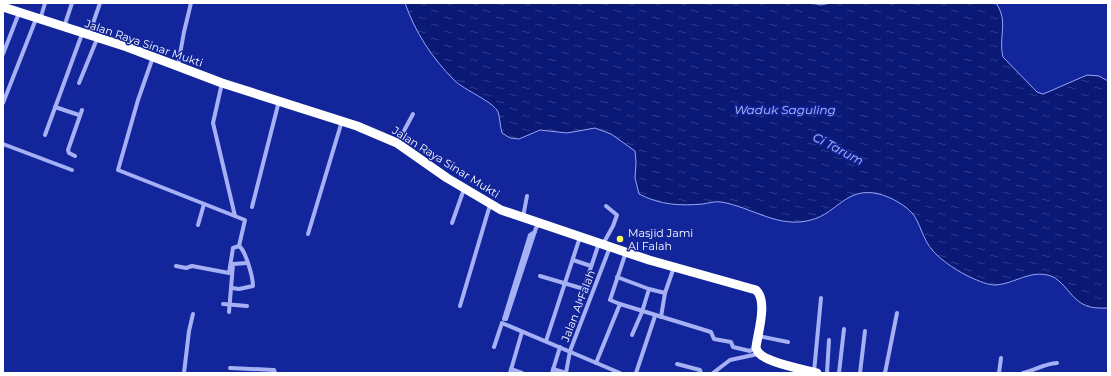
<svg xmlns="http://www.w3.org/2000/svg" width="1111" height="376" font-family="Montserrat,sans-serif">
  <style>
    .water { fill: url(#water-ripples); stroke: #97a7f7 }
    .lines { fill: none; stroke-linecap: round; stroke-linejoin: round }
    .street { stroke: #a5b1f4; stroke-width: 4 }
    .highway { stroke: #fff; stroke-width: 9 }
    .poi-dot { fill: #feff68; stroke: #12259a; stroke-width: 1.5 }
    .labels { text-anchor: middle; stroke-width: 3; stroke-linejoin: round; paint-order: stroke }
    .street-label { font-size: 11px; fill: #fff; stroke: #12259a }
    .poi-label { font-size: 11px; fill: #fff; stroke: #12259a; text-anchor: start }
    .water-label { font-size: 12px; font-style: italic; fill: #b1bdfa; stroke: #12259a }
  </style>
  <defs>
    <pattern id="water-ripples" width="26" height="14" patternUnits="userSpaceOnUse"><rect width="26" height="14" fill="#0b1976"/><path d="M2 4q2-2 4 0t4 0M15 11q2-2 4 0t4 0" fill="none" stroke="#303c8b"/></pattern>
  </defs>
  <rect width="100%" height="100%" fill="#12259a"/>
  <path class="water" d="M405,3H813L820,5L831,3H996C1009,22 998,37 1003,57L1037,92L1043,94L1048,92L1087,75L1099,76L1108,81V308C1085,309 1079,304 1065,287C1061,283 1057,278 1051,276C1030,269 1015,284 995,285C988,285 979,281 972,278C959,272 943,262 933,251C923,240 920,223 913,214C905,205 891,197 879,194C846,186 838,213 811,220C778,229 752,207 721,202C715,201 709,203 703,204C680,206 660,205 639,194L635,178L636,162L635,151L611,134L595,128L567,133L540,130L519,139L510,138L502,133C500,126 500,118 498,112C494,102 464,90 454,80C432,58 415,32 405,3Z"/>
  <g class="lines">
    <g class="street">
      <path d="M40,20L45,3"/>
      <path d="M64,27L72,3"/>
      <path d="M89,35L100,3"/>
      <path d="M3,54L19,13"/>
      <path d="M153,57L138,100L118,170L245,220L239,246"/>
      <path d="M178,65L184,32L191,3"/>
      <path d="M79,83L97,39"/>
      <path d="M222,83L213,123L235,216"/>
      <path d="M3,103L36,19"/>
      <path d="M55,107L79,115"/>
      <path d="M45,135L82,34"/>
      <path d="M398,142L413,114"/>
      <path d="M3,144L72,170"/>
      <path d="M75,156L69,153L68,150L82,110"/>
      <path d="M252,207L279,101"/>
      <path d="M523,217L527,196"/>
      <path d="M452,223L464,189"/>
      <path d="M198,225L204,204"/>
      <path d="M535,232L530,235L504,319H506L536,228L540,223"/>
      <path d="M308,234L342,121"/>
      <path d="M603,244L613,226L617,215L606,206"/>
      <path d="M573,260L591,266"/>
      <path d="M176,266L186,268L192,266L229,273L233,248L239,246C246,251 253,278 253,286L239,289L232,288"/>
      <path d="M540,276L584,289"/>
      <path d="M617,277L649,289L665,293"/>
      <path d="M579,303L599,243"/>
      <path d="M223,304L247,306"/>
      <path d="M620,304L711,332L714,339L731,342L733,347L750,351L755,347"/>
      <path d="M460,306L490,205"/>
      <path d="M229,312L233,264L247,263"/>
      <path d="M661,317L665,293L674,267"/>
      <path d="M632,335L642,312L649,289"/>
      <path d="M758,336L788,342"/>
      <path d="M546,341L580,237"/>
      <path d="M494,347L502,323L620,373"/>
      <path d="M596,363L620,304L610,300L626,252"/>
      <path d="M677,364L700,370L701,373"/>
      <path d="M230,368L274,370L275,373"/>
      <path d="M511,369L522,373"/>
      <path d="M553,369L566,373"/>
      <path d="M814,372L821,298"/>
      <path d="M184,373L189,331L193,314"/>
      <path d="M510,373L522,332"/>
      <path d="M552,373L560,347"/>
      <path d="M566,373L570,351L610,247"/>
      <path d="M636,373L655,316"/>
      <path d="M713,373L730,360L758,354"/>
      <path d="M827,373L829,340"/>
      <path d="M839,373L844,329"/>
      <path d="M860,373L865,331"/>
      <path d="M885,373L897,313"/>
      <path d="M999,373L1001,358"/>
      <path d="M1023,373C1036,370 1043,364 1057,363"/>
    </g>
    <path class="highway" d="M3,7L127,47L222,83L357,126L397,143L447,178L501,210L649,260L756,290C768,301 758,332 756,347C756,362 804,369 817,373"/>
  </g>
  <circle class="poi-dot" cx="620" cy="239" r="4"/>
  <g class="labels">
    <g class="street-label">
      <text transform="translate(144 43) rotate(19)" y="4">Jalan Raya Sinar Mukti</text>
      <text transform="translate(446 162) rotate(32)" y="4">Jalan Raya Sinar Mukti</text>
      <text transform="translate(578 306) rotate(-69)" y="4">Jalan Al Falah</text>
    </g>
    <g class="poi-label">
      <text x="628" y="237">Masjid Jami<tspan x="628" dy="13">Al Falah</tspan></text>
    </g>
    <g class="water-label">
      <text x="785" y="114">Waduk Saguling</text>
      <text transform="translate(838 149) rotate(28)" y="4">Ci Tarum</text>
    </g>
  </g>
  <rect width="1111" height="376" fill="none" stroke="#ffffff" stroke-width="8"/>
</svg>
